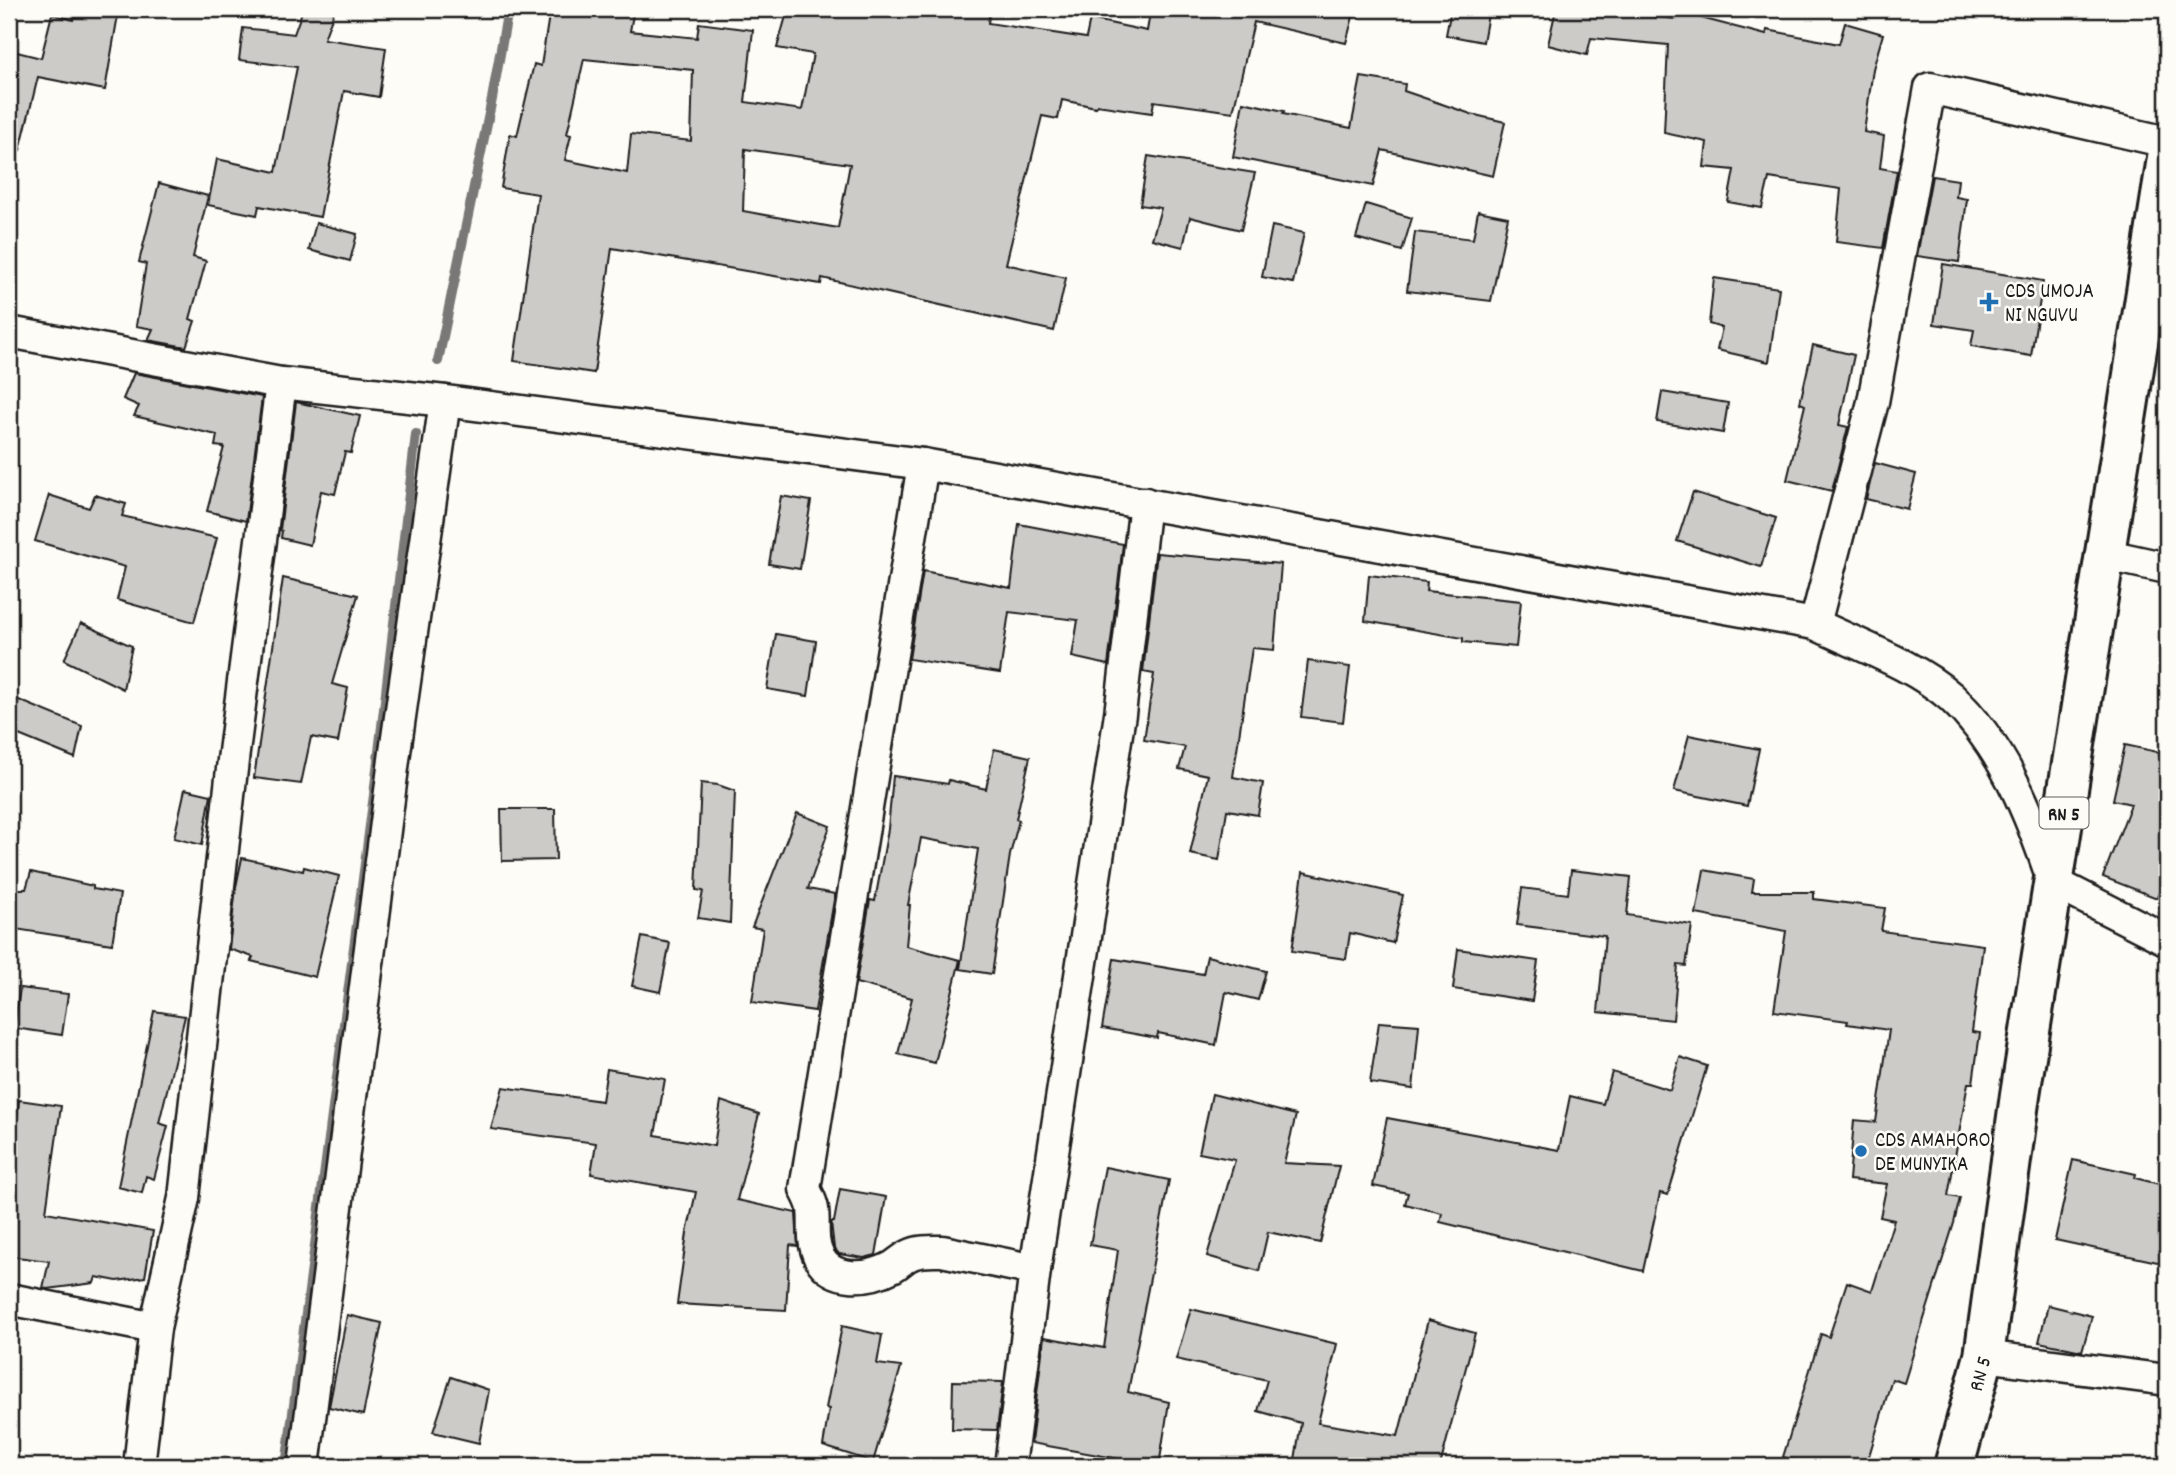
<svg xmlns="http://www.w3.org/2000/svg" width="2176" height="1475" font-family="Dekko,sans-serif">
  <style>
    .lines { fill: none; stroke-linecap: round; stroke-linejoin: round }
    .stream { stroke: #797876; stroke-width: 10 }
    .building { fill: #cccbc8; stroke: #1c1c1c; stroke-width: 2; fill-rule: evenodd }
    .street-casing { stroke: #1c1c1c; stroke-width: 35 }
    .primary-casing { stroke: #1c1c1c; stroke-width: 44 }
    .street { stroke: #fdfcf7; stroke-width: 30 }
    .primary { stroke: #fdfcf7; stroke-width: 38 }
    .poi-dot { fill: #1f6fb2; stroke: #fdfcf7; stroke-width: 2.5 }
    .labels { text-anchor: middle; stroke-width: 5; stroke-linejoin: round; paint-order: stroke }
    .shield { fill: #fdfcf7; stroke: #605f5e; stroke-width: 2 }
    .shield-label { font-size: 19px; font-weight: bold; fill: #1c1c1c }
    .poi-label { font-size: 21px; fill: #1c1c1c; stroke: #fdfcf7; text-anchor: start }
    .street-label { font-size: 21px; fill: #1c1c1c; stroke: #fdfcf7 }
  </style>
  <rect width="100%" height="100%" fill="#fdfcf7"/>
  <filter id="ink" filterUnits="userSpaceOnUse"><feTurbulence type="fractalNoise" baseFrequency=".0143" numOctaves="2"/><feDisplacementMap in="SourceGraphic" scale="14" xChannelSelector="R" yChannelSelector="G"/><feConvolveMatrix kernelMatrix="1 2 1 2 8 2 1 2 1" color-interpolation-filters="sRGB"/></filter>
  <g filter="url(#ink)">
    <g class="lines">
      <g class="stream">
        <path d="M438,361L492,99L508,9"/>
        <path d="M286,1466L374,795L416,434"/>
      </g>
    </g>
    <g class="building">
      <path d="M75,9H119L105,90L38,77L20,150L9,148V50L41,58L52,14L73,20Z"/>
      <path d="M303,9H335L324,39L386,48L379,97L344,91L320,217L259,206L257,215L208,205L217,159L276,172L297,67L239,60L243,28L294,34Z"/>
      <path d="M550,9H634L630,31L697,38L699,23L753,30L745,102L802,110L813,54L777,48L788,9H990L988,23L1086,38L1090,19L1147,31L1150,13L1164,15L1165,9H1355L1346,43L1254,22L1233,112L1154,101L1152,113L1097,105L1096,107L1062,100L1058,119L1042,116L1006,264L1066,278L1054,331L822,278L821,284L612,248L594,373L514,361L538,194L501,188L510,134L517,136L534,64L541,66ZM584,59L693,70L691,141L631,134L627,173L565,160L571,135L567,134ZM745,149L850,164L838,228L743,211Z"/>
      <path d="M1451,9H1489L1483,42L1446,35Z"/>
      <path d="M1556,9H1599L1598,11L1676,19L1678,12L1766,35L1767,30L1839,44L1845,23L1883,34L1873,69L1864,132L1884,136L1880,168L1897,171L1883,248L1836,242L1841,189L1769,178L1762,208L1728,202L1734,170L1704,167L1707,142L1664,133L1668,45L1591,38L1587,55L1548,45Z"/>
      <path d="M1361,77L1405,84L1404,91L1471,114L1505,122L1493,176L1382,150L1373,186L1233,157L1243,102L1284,111L1283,114L1351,128Z"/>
      <path d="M1148,156L1255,173L1241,230L1190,217L1183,247L1152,239L1161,208L1140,205Z"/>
      <path d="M1932,176L1958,180L1956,197L1967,199L1959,262L1917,256Z"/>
      <path d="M159,183L208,196L193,257L206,261L190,319L195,321L186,347L148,340L153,329L136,326L146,264L139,262Z"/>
      <path d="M1366,204L1412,218L1402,251L1356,238Z"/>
      <path d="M1478,211L1508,217L1491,301L1407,291L1415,232L1473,239Z"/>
      <path d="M316,223L357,234L350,261L309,250Z"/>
      <path d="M1272,226L1304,233L1293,283L1262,277Z"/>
      <path d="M1943,264L2043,281L2031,356L1971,346L1974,330L1934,324Z"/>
      <path d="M1714,278L1779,288L1769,362L1717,350L1722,328L1709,324Z"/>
      <path d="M1813,345L1854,355L1839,425L1848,427L1832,491L1787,480L1805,405L1800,403Z"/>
      <path d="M134,373L262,397L246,521L207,511L224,447L215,446L217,435L134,416L139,406L123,399Z"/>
      <path d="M1662,392L1728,403L1723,433L1657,422Z"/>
      <path d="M296,402L360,416L351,453L345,452L335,494L321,491L310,545L281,538L282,531L280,530Z"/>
      <path d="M1875,463L1916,474L1907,509L1866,499Z"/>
      <path d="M1693,492L1776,518L1761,567L1677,541Z"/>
      <path d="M49,495L89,508L95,495L126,504L122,516L217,538L194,622L117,600L125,567L35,541Z"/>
      <path d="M781,496L811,501L800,569L769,564Z"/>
      <path d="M1019,524L1123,544L1108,665L1072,657L1078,620L1009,612L1000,673L909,659L923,571L1011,588Z"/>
      <path d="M1157,553L1281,564L1274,650L1252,648L1233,777L1263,783L1258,815L1227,810L1219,860L1190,854L1208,775L1179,769L1185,747L1144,740L1154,674L1143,672Z"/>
      <path d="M1369,575L1427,582L1426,591L1521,601L1516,647L1463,642V638L1365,621Z"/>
      <path d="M283,578L358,595L332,684L348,688L338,742L311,737L301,784L254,778Z"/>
      <path d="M81,623L132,646L123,689L64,660Z"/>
      <path d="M776,634L816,641L808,696L767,689Z"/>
      <path d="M1308,661L1350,667L1343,722L1301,717Z"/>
      <path d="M9,696L82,726L75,758L9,731Z"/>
      <path d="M1689,735L1759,749L1747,806L1674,791Z"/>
      <path d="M2125,745L2167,754V870L2157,898L2103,877L2131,804L2113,800Z"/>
      <path d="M994,749L1030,757L1016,819L1019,820L1010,855L992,974L960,969L978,849L921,838L908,905H910L906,946L960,960L935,1063L898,1054L912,998L856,983L870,900L875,901L888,829L893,776L948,784L949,780L986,789Z"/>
      <path d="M701,783L718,785L735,791L730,923L698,918L703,891L696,890Z"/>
      <path d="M185,789L211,795L202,845L174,838Z"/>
      <path d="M501,809H555L556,860L502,861Z"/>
      <path d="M797,813L830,826L808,889L835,894L815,1011L752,1002L763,929L752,927Z"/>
      <path d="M242,858L303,871L304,867L339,876L315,977L251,961L253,957L229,949L236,887Z"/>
      <path d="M1571,870L1631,877L1627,915L1692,925L1686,966L1678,965L1673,1020L1598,1012L1605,936L1517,925L1522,888L1568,894Z"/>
      <path d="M1704,870L1754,879L1752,892H1814V899L1885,908L1881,931L1983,945L1972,1032L1980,1033L1973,1083H1968L1948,1196L1960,1198L1954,1223L1904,1383L1892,1379L1866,1466H1815L1783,1457L1821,1334L1829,1337L1847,1282L1872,1291L1894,1220L1880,1217L1887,1184L1849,1180L1854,1120L1876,1122L1889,1030L1847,1024L1848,1021L1774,1011L1786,931L1696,914Z"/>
      <path d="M31,872L93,886V889L120,894L112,944L9,928V889H26Z"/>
      <path d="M1303,872L1403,895L1393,943L1350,933L1346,959L1292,951Z"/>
      <path d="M642,937L670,943L660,992L632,986Z"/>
      <path d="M1458,949L1538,961L1532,1001L1453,989Z"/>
      <path d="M1207,956L1266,971L1258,1000L1226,992L1216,1045L1158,1033L1157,1038L1102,1028L1114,959L1203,974Z"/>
      <path d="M20,988L68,994L62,1035L14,1028Z"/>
      <path d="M154,1011L185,1016L159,1123L168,1126L154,1179L146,1176L142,1193L118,1187Z"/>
      <path d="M1379,1022L1419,1025L1413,1089L1370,1083Z"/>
      <path d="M1680,1057L1707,1066L1668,1195L1660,1193L1643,1271L1440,1222L1442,1213L1405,1204L1408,1193L1373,1186L1387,1118L1559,1150L1570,1096L1603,1104L1612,1072L1670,1090Z"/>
      <path d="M607,1069L665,1079L655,1135L714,1146L721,1101L759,1114L737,1200L796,1213L798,1246L790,1245L786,1310L677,1304L687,1233L696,1192L591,1174L596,1143L491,1129L503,1087L602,1101Z"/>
      <path d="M1212,1094L1296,1115L1284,1163L1339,1166L1320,1243L1268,1232L1259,1271L1207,1256L1235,1160L1199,1153Z"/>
      <path d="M19,1100L61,1106L46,1212L153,1231L145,1277L117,1281L96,1277L94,1283L47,1289L43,1288L49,1261L9,1256V1150L13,1151Z"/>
      <path d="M2073,1160L2136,1174L2135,1178L2167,1186V1264L2055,1240Z"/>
      <path d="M1105,1167L1169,1180L1128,1392L1169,1402L1159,1466L1031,1443L1044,1337L1104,1348L1118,1250L1090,1245Z"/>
      <path d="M840,1189L886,1197L876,1255L864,1258L839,1254L834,1248L831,1222H834Z"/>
      <path d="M2048,1305L2092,1316L2082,1351L2039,1342Z"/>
      <path d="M1191,1309L1337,1344L1318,1423L1398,1436L1428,1320L1475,1333L1440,1466H1294L1301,1423L1258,1411L1267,1380L1176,1359Z"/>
      <path d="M347,1315L382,1323L363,1415L329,1407Z"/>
      <path d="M842,1326L882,1335L877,1364L901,1367L873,1462L823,1446L829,1409L826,1408Z"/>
      <path d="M451,1377L489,1390L479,1443L433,1432Z"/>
      <path d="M953,1381L1003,1382L997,1430L952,1429Z"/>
    </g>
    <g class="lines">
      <defs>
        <g id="street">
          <path d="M9,332L281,383L445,401L923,464L1815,624C1858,645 1915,665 1951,697C2003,745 2031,816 2053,882L2167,940"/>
          <path d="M923,464L805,1189C808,1195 812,1202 813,1209C815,1225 811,1241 819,1257C833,1283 869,1279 892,1267C898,1264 903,1258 910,1255C919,1250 932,1251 942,1251L1035,1270"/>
          <path d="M2103,554L2167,568"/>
          <path d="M1815,624L1873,402L1930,88L2167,142"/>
          <path d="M9,1299L155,1328"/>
          <path d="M1984,1356L2167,1380"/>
          <path d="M139,1466L155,1328L184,1198L233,760L281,383"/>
          <path d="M304,1466L395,752L445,401"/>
          <path d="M1010,1466L1035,1270L1120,714L1145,503"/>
        </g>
        <g id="primary">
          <path id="s1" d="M1954,1466L1984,1356L2020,1095L2167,158"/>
        </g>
      </defs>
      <use href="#street" class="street-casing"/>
      <use href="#primary" class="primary-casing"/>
      <use href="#street" class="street"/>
      <use href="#primary" class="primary"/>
    </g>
  </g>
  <g class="poi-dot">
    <path d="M1985.5 291.5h7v7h7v7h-7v7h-7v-7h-7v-7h7z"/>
    <circle cx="1861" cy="1151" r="7"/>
  </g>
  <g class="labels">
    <rect class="shield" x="2039.5" y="797.5" width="49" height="31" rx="5"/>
    <g class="shield-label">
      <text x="2064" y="820">RN 5</text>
    </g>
    <g class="poi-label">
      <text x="2005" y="297">CDS UMOJA<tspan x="2005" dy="24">NI NGUVU</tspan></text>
      <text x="1875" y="1146">CDS AMAHORO<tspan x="1875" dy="24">DE MUNYIKA</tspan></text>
    </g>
    <g class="street-label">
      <text dy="7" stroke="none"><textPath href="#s1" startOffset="96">RN 5</textPath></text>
    </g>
  </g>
  <rect width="2176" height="1475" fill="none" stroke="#fdfcf7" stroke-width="35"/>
  <rect x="18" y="18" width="2141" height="1440" fill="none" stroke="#1c1c1c" stroke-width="2.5" filter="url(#ink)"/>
</svg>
